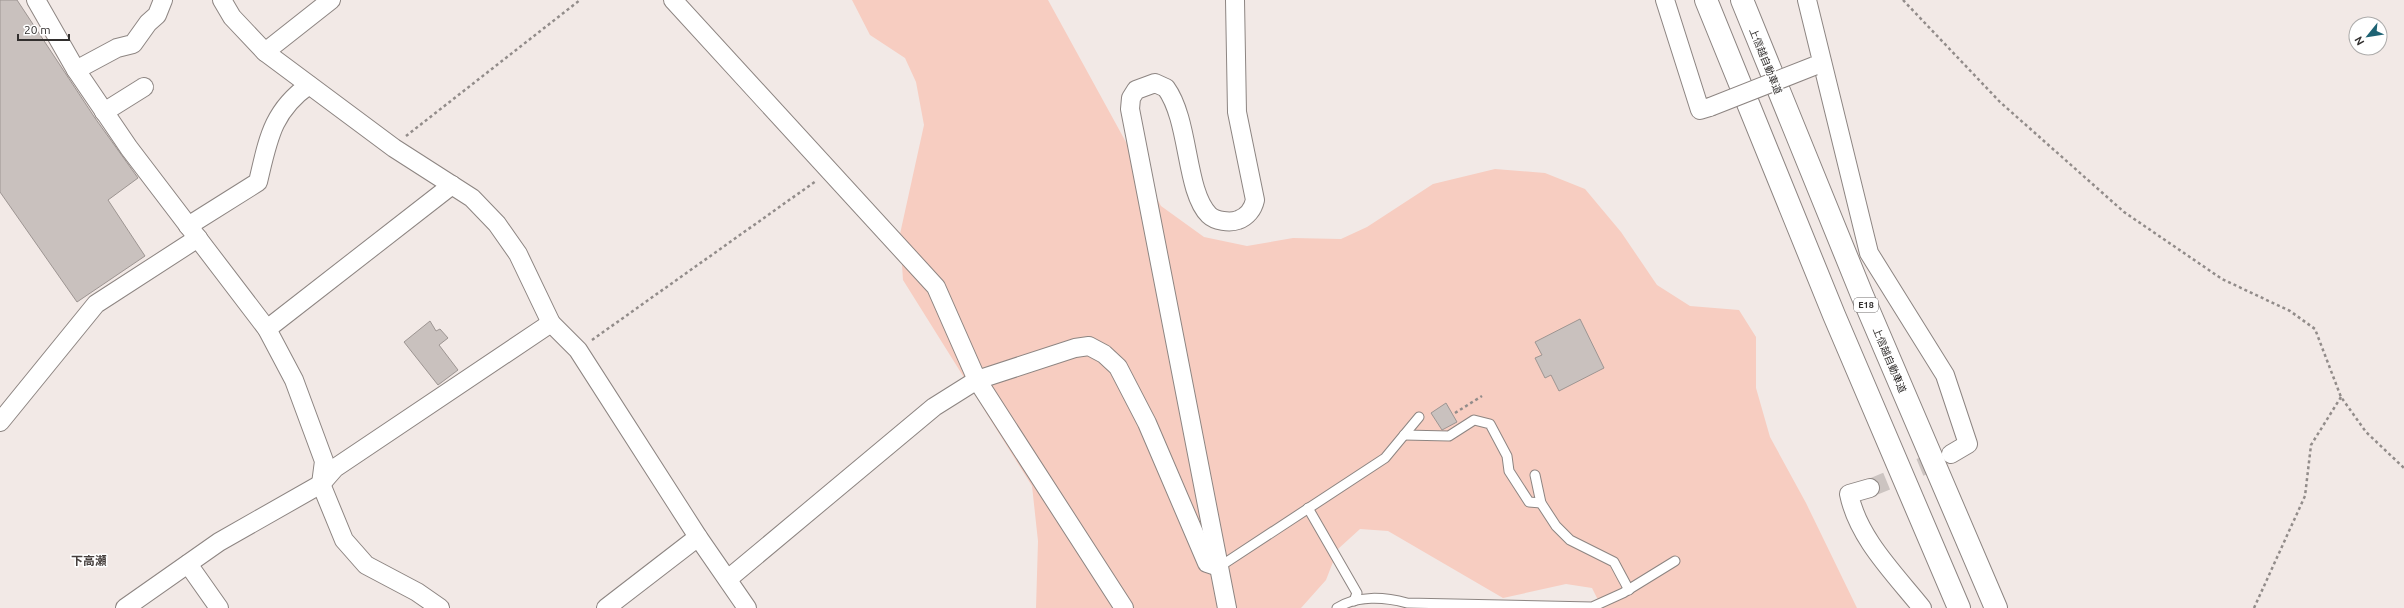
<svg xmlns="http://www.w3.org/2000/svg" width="2404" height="608" font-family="Ubuntu,'Noto Sans JP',sans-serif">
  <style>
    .green { fill: #f7cdc1 }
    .building { fill: #c9c1be; stroke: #9d9592 }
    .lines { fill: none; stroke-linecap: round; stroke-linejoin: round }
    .street-tunnel { stroke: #ccc4c1; stroke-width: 18; stroke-dasharray: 18 9; stroke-linecap: butt }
    .lane-casing { stroke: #8d8582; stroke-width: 11 }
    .street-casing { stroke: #8d8582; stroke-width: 20 }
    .highway-casing { stroke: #8d8582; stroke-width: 24 }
    .path { stroke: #928c8a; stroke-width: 2.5; stroke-dasharray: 3 3; stroke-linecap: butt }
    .lane { stroke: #fff; stroke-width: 9 }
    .street { stroke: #fff; stroke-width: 18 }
    .highway { stroke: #fff; stroke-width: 22 }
    .street-bridge-casing { stroke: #8d8582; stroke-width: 20; stroke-linecap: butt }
    .street-bridge { stroke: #fff; stroke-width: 18 }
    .labels { text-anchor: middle; stroke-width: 3; stroke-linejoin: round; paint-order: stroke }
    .shield { fill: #fff; stroke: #706d6d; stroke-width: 1 }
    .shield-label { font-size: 9px; font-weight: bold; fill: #322f2e }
    .street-label { font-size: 10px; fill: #322f2e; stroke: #fff }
    .quarter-label { font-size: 12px; font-weight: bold; fill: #453e3c; stroke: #fff }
  </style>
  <rect width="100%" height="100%" fill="#f2e9e6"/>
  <path class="green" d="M852,0H1048L1161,206L1204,237L1247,246L1293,238L1341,239L1367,227L1433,184L1495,169L1545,173L1585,189L1621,232L1657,285L1690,306L1739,310L1756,337V388L1770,437L1806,503L1857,608H1602L1592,588L1566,584L1503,598L1388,531L1360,529L1338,549L1326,580L1301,608H1036L1038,541L1032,486L903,280L900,234L924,125L916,82L905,58L870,35Z"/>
  <g class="building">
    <path d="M0,0H17L95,118L138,178L108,200L145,256L77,302L0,192Z"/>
    <path d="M1580,319L1604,368L1559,391L1551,375L1545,378L1535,358L1542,355L1535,342Z"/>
    <path d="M430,321L436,331L440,329L448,338L439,345L458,370L438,385L404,342Z"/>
    <path d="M1446,403L1457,422L1442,430L1431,413Z"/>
  </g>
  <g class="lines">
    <path class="street-tunnel" d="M1870,488L1945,457"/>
    <defs>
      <g id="lane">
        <path d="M1404,435L1449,436L1474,420L1490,424L1507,456L1509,471L1529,502L1541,503"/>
        <path d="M1535,475L1541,503L1556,526L1570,540L1614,562L1629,590"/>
        <path d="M1308,508L1357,593L1354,601"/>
        <path d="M1219,567L1385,458L1419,417"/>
        <path d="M1337,608C1357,595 1385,597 1407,603L1592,607L1623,593L1675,561"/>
      </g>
      <g id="street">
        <path d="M36,0L76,70L129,148L267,329L294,380L324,461L321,484L344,540L366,565L417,592L440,608"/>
        <path d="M222,0L232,17L265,52L394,148L472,198L497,224L518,254L551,323L578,350L698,537L747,608"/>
        <path d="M673,0L936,287L977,380L1124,608"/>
        <path d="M1665,0L1700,110L1710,107"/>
        <path d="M1807,0L1869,253L1945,375L1968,444L1951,454"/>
        <path d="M265,52L331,0"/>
        <path d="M76,70L117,48L133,44L148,23L157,15L163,0"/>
        <path d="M104,112L144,87"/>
        <path d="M188,226L258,182C268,140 272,111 309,85"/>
        <path d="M267,329L452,185"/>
        <path d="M0,422L96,304L198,238"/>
        <path d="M1870,488L1849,494C1858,538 1894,573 1922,608"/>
        <path d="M188,564L219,608"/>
        <path d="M728,579L934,407L977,380L1075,348L1089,346L1104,354L1118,367L1147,423L1207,563L1219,567"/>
        <path d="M125,608L219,542L321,484L335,468L551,323"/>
        <path d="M606,608L698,537"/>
        <path d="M1227,608L1130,109L1131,98L1136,90L1155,83L1166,88C1190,121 1185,191 1209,215C1215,221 1230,223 1238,220C1247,217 1253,209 1255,200L1237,112L1235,0"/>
      </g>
      <g id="highway">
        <path d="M1706,0L1834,315L1959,608"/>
        <path d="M1742,0L1862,295L1996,608"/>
      </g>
    </defs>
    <use href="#lane" class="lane-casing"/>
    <use href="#street" class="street-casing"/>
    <use href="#highway" class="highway-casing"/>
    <g class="path">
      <path d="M1903,0L2000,102L2124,212L2222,279L2290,311L2315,329L2341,397L2366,432L2404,468"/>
      <path d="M406,136L580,0"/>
      <path d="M592,340L816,181"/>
      <path d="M1455,413L1482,396"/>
      <path d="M2254,608L2305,496L2311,445L2341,397"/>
    </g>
    <use href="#lane" class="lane"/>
    <use href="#street" class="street"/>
    <use href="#highway" class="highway"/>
    <defs>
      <path id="street-bridge" d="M1710,107L1814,66"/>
    </defs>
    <use href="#street-bridge" class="street-bridge-casing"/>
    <use href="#street-bridge" class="street-bridge"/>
  </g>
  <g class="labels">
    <rect class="shield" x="1854" y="298" width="24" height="14" rx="3"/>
    <g class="shield-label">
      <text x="1866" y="308">E18</text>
    </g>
    <g class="street-label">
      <text transform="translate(1766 61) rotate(68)" y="4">上信越自動車道</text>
      <text transform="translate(1890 360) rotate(67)" y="4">上信越自動車道</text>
    </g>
    <g class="quarter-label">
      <text x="89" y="565">下高瀬</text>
    </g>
  </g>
  <g transform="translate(2368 36) rotate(240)"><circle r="19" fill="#ffffff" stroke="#adacab"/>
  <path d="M0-3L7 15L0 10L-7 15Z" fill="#1e6374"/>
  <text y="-6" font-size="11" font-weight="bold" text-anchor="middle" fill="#322f2e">N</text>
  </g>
  <path d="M18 34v6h51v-6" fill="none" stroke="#322f2e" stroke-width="2"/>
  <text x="24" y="34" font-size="12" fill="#322f2e" stroke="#ffffff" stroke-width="3" paint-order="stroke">20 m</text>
</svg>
